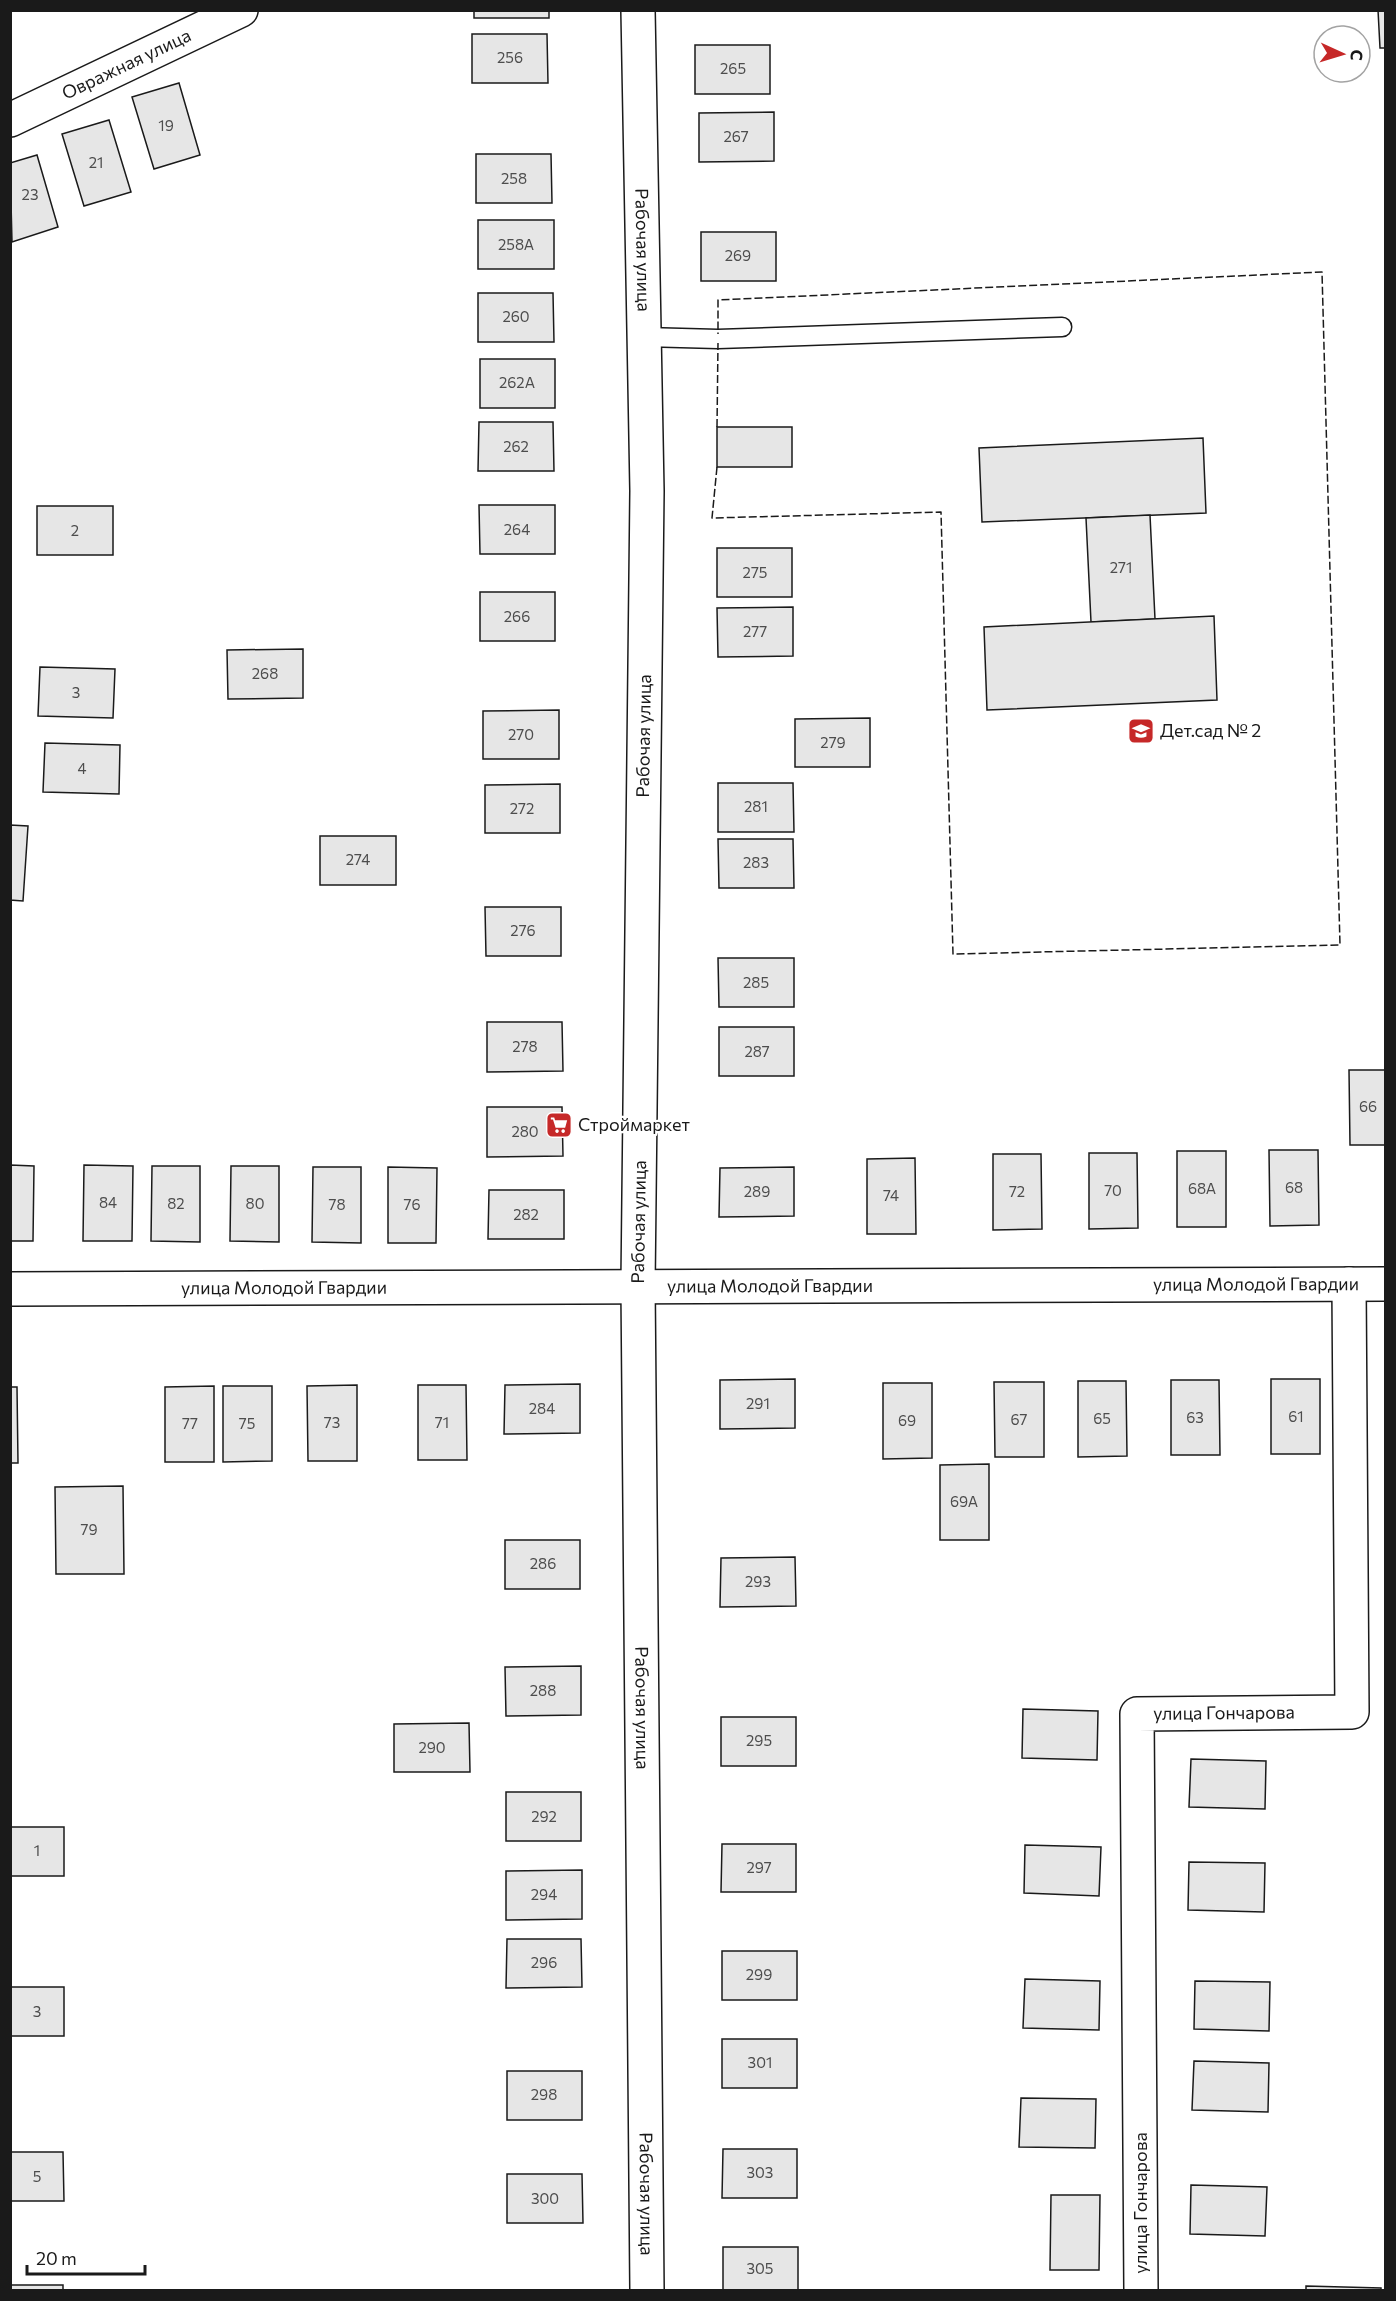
<svg xmlns="http://www.w3.org/2000/svg" width="1396" height="2301" font-family="Commissioner,sans-serif">
  <style>
    .building { fill: #e6e6e6; stroke: #1a1a1a; stroke-width: 1.5 }
    .lines { fill: none; stroke-linecap: round; stroke-linejoin: round }
    .service-casing { stroke: #1a1a1a; stroke-width: 21 }
    .minor-casing { stroke: #1a1a1a; stroke-width: 36 }
    .service { stroke: #fff; stroke-width: 18 }
    .minor { stroke: #fff; stroke-width: 33 }
    .fence { stroke: #1a1a1a; stroke-width: 1.5; stroke-dasharray: 8 3; stroke-linecap: butt }
    .labels { text-anchor: middle; stroke-width: 4.5; stroke-linejoin: round; paint-order: stroke }
    .number-label { font-size: 15px; fill: #4d4d4d }
    .street-label { font-size: 18px; fill: #1a1a1a; stroke: #fff }
    .poi-label { font-size: 18px; fill: #1a1a1a; stroke: #fff; text-anchor: start }
  </style>
  <rect width="100%" height="100%" fill="#fff"/>
  <g class="building">
    <rect x="474" y="10" width="75" height="8"/>
    <path d="M1378,10H1386V48H1380Z"/>
    <path d="M472,34H547L548,83H472Z"/>
    <rect x="695" y="45" width="75" height="49"/>
    <path d="M179,83L200,155L154,169L132,97Z"/>
    <path d="M774,112V161L699,162V113Z"/>
    <path d="M109,120L131,192L84,206L62,134Z"/>
    <path d="M476,154H551L552,203H476Z"/>
    <path d="M37,155L58,227L12,242L10,163Z"/>
    <rect x="478" y="220" width="76" height="49"/>
    <rect x="701" y="232" width="75" height="49"/>
    <path d="M478,293H553L554,342H478Z"/>
    <rect x="480" y="359" width="75" height="49"/>
    <path d="M479,422H553L554,471H478Z"/>
    <rect x="717" y="427" width="75" height="40"/>
    <path d="M1203,438L1206,513L982,522L979,448Z"/>
    <path d="M479,505H555V554H480Z"/>
    <rect x="37" y="506" width="76" height="49"/>
    <path d="M1150,515L1155,619L1091,622L1086,518Z"/>
    <rect x="717" y="548" width="75" height="49"/>
    <rect x="480" y="592" width="75" height="49"/>
    <path d="M793,607V656L718,657L717,608Z"/>
    <path d="M1214,616L1217,700L987,710L984,627Z"/>
    <path d="M303,649V698L228,699L227,650Z"/>
    <path d="M40,667L115,669L113,718L38,716Z"/>
    <path d="M559,710V759H483V711Z"/>
    <path d="M870,718V767H795V719Z"/>
    <path d="M45,743L120,745L119,794L43,792Z"/>
    <path d="M718,783H793L794,832H718Z"/>
    <path d="M560,784V833H485V785Z"/>
    <path d="M10,825L28,826L23,901L10,900Z"/>
    <rect x="320" y="836" width="76" height="49"/>
    <path d="M718,839H793L794,888H719Z"/>
    <path d="M485,907H561V956H486Z"/>
    <path d="M718,958H794V1007H719Z"/>
    <path d="M487,1022H562L563,1071L487,1072Z"/>
    <rect x="719" y="1027" width="75" height="49"/>
    <path d="M1349,1070H1386V1145H1350Z"/>
    <path d="M487,1107H562L563,1156L487,1157Z"/>
    <path d="M1269,1150H1318L1319,1225L1270,1226Z"/>
    <rect x="1177" y="1151" width="49" height="76"/>
    <path d="M1089,1153H1137L1138,1228L1089,1229Z"/>
    <path d="M993,1154H1041L1042,1229L993,1230Z"/>
    <path d="M915,1158L916,1234H867V1159Z"/>
    <path d="M10,1165L34,1166L33,1241H10Z"/>
    <path d="M84,1165L133,1166L132,1241H83Z"/>
    <path d="M152,1166H200V1242L151,1241Z"/>
    <path d="M231,1166H279V1242L230,1241Z"/>
    <path d="M313,1167H361V1243L312,1242Z"/>
    <path d="M388,1167L437,1168L436,1243H388Z"/>
    <path d="M794,1167V1216L719,1217L720,1168Z"/>
    <path d="M489,1190H564V1239H488Z"/>
    <path d="M795,1379V1428L720,1429V1380Z"/>
    <rect x="1271" y="1379" width="49" height="75"/>
    <path d="M1171,1380H1219L1220,1455H1171Z"/>
    <path d="M1078,1381H1126L1127,1456L1078,1457Z"/>
    <path d="M994,1382H1044V1457H995Z"/>
    <path d="M883,1383H932V1458L883,1459Z"/>
    <path d="M580,1384V1433L504,1434L505,1385Z"/>
    <path d="M357,1385V1461H308L307,1386Z"/>
    <path d="M418,1385H466L467,1460H418Z"/>
    <path d="M214,1386V1462H165V1387Z"/>
    <path d="M223,1386H272V1461L223,1462Z"/>
    <path d="M10,1387H17L18,1463H10Z"/>
    <path d="M989,1464V1540H940V1465Z"/>
    <path d="M123,1486L124,1574H56L55,1487Z"/>
    <rect x="505" y="1540" width="75" height="49"/>
    <path d="M795,1557L796,1606L720,1607L721,1558Z"/>
    <path d="M581,1666V1715L506,1716L505,1667Z"/>
    <path d="M1023,1709L1098,1711L1097,1760L1022,1758Z"/>
    <rect x="721" y="1717" width="75" height="49"/>
    <path d="M469,1723L470,1772H394V1724Z"/>
    <path d="M1191,1759L1266,1761L1265,1809L1189,1807Z"/>
    <rect x="506" y="1792" width="75" height="49"/>
    <rect x="10" y="1827" width="54" height="49"/>
    <path d="M722,1844H796V1892H721Z"/>
    <path d="M1025,1845L1101,1847L1099,1896L1024,1893Z"/>
    <path d="M1189,1862L1265,1863L1264,1912L1188,1910Z"/>
    <path d="M582,1870V1919L506,1920V1871Z"/>
    <path d="M507,1939H581L582,1987L506,1988Z"/>
    <rect x="722" y="1951" width="75" height="49"/>
    <path d="M1025,1979L1100,1981L1099,2030L1023,2028Z"/>
    <path d="M1195,1981L1270,1982L1269,2031L1194,2029Z"/>
    <rect x="10" y="1987" width="54" height="49"/>
    <rect x="722" y="2039" width="75" height="49"/>
    <path d="M1194,2061L1269,2063L1268,2112L1192,2110Z"/>
    <rect x="507" y="2071" width="75" height="49"/>
    <path d="M1021,2098L1096,2099L1095,2148L1019,2147Z"/>
    <path d="M723,2149H797V2198H722Z"/>
    <path d="M10,2152H63L64,2201H10Z"/>
    <path d="M507,2174H582L583,2223H507Z"/>
    <path d="M1191,2185L1267,2187L1265,2236L1190,2234Z"/>
    <path d="M1051,2195H1100L1099,2270H1050Z"/>
    <rect x="723" y="2247" width="75" height="43"/>
    <rect x="10" y="2285" width="53" height="5"/>
    <path d="M1306,2286L1381,2288V2290H1306Z"/>
  </g>
  <g class="lines">
    <defs>
      <path id="service" d="M644,337L718,339L1062,327"/>
      <g id="minor">
        <path id="s1" d="M638,10L647,491L638,1285L647,2290"/>
        <path id="s2" d="M10,120L241,10"/>
        <path id="s3" d="M10,1289L1386,1284"/>
        <path id="s4" d="M1141,2290L1137,1714L1352,1712L1349,1284"/>
      </g>
    </defs>
    <use href="#service" class="service-casing"/>
    <use href="#minor" class="minor-casing"/>
    <use href="#service" class="service"/>
    <use href="#minor" class="minor"/>
    <g class="fence">
      <path d="M717,427L718,343"/>
      <path d="M717,467L712,518L941,512L953,954L1340,945L1322,272L718,300V334"/>
    </g>
  </g>
  <defs>
    <symbol id="school-square" viewBox="-11 -11 22 22"><rect x="-9" y="-9" width="18" height="18" rx="4" fill="#c62828" stroke="#fff"/><path d="M0-5L7-2L0 1L-7-2ZM-4 1L0 2.5L4 1V4Q0 6-4 4Z" fill="#fff"/></symbol>
    <symbol id="supermarket-square" viewBox="-11 -11 22 22"><rect x="-9" y="-9" width="18" height="18" rx="4" fill="#c62828" stroke="#fff"/><path d="M-6-5.5h2.5l.6 2H6L4.5 2H-2.5L-4.4-4H-6ZM-1.5 3.2a1.3 1.3 0 1 0 .1 0ZM3 3.2a1.3 1.3 0 1 0 .1 0Z" fill="#fff"/></symbol>
  </defs>
  <g fill-rule="evenodd">
    <use href="#school-square" x="1126" y="716" width="30" height="30"/>
    <use href="#supermarket-square" x="544" y="1110" width="30" height="30"/>
  </g>
  <g class="labels">
    <g class="number-label">
      <text x="510" y="63">256</text>
      <text x="733" y="74">265</text>
      <text x="166" y="131">19</text>
      <text x="736" y="142">267</text>
      <text x="96" y="168">21</text>
      <text x="514" y="184">258</text>
      <text x="30" y="200">23</text>
      <text x="516" y="250">258А</text>
      <text x="738" y="261">269</text>
      <text x="516" y="322">260</text>
      <text x="517" y="388">262А</text>
      <text x="516" y="452">262</text>
      <text x="517" y="535">264</text>
      <text x="75" y="536">2</text>
      <text x="1121" y="573">271</text>
      <text x="755" y="578">275</text>
      <text x="517" y="622">266</text>
      <text x="755" y="637">277</text>
      <text x="265" y="679">268</text>
      <text x="76" y="698">3</text>
      <text x="521" y="740">270</text>
      <text x="833" y="748">279</text>
      <text x="82" y="774">4</text>
      <text x="756" y="812">281</text>
      <text x="522" y="814">272</text>
      <text x="358" y="865">274</text>
      <text x="756" y="868">283</text>
      <text x="523" y="936">276</text>
      <text x="756" y="988">285</text>
      <text x="525" y="1052">278</text>
      <text x="757" y="1057">287</text>
      <text x="1368" y="1112">66</text>
      <text x="525" y="1137">280</text>
      <text x="1294" y="1193">68</text>
      <text x="1202" y="1194">68А</text>
      <text x="1113" y="1196">70</text>
      <text x="757" y="1197">289</text>
      <text x="1017" y="1197">72</text>
      <text x="891" y="1201">74</text>
      <text x="108" y="1208">84</text>
      <text x="176" y="1209">82</text>
      <text x="255" y="1209">80</text>
      <text x="337" y="1210">78</text>
      <text x="412" y="1210">76</text>
      <text x="526" y="1220">282</text>
      <text x="758" y="1409">291</text>
      <text x="542" y="1414">284</text>
      <text x="1296" y="1422">61</text>
      <text x="1195" y="1423">63</text>
      <text x="1102" y="1424">65</text>
      <text x="1019" y="1425">67</text>
      <text x="907" y="1426">69</text>
      <text x="332" y="1428">73</text>
      <text x="442" y="1428">71</text>
      <text x="190" y="1429">77</text>
      <text x="247" y="1429">75</text>
      <text x="964" y="1507">69А</text>
      <text x="89" y="1535">79</text>
      <text x="543" y="1569">286</text>
      <text x="758" y="1587">293</text>
      <text x="543" y="1696">288</text>
      <text x="759" y="1746">295</text>
      <text x="432" y="1753">290</text>
      <text x="544" y="1822">292</text>
      <text x="37" y="1856">1</text>
      <text x="759" y="1873">297</text>
      <text x="544" y="1900">294</text>
      <text x="544" y="1968">296</text>
      <text x="759" y="1980">299</text>
      <text x="37" y="2017">3</text>
      <text x="760" y="2068">301</text>
      <text x="544" y="2100">298</text>
      <text x="760" y="2178">303</text>
      <text x="37" y="2182">5</text>
      <text x="545" y="2204">300</text>
      <text x="760" y="2274">305</text>
    </g>
    <g class="street-label">
      <text dy="6" stroke="none"><textPath href="#s2" startOffset="129">Овражная улица</textPath></text>
      <text dy="6" stroke="none"><textPath href="#s1" startOffset="240">Рабочая улица</textPath></text>
      <text transform="translate(644 736) rotate(-89)" y="6">Рабочая улица</text>
      <text transform="translate(639 1222) rotate(-89)" y="6">Рабочая улица</text>
      <text dy="6" stroke="none"><textPath href="#s3" startOffset="1246">улица Молодой Гвардии</textPath></text>
      <text dy="6" stroke="none"><textPath href="#s3" startOffset="760">улица Молодой Гвардии</textPath></text>
      <text dy="6" stroke="none"><textPath href="#s3" startOffset="274">улица Молодой Гвардии</textPath></text>
      <text dy="6" stroke="none"><textPath href="#s1" startOffset="1698">Рабочая улица</textPath></text>
      <text dy="6" stroke="none"><textPath href="#s4" startOffset="663">улица Гончарова</textPath></text>
      <text dy="6" stroke="none"><textPath href="#s1" startOffset="2184">Рабочая улица</textPath></text>
      <text transform="translate(1141 2203) rotate(-90)" y="6">улица Гончарова</text>
    </g>
    <g class="poi-label">
      <text x="1160" y="737">Дет.сад № 2</text>
      <text x="578" y="1131">Строймаркет</text>
    </g>
  </g>
  <rect width="1396" height="2301" fill="none" stroke="#1a1a1a" stroke-width="24"/>
  <g transform="translate(1342 54) rotate(94)"><circle r="28" fill="#ffffff" stroke="#a3a3a3" stroke-width="1.5"/>
  <path d="M0-4.5L10 22L0 15L-10 22Z" fill="#c62828"/>
  <text y="-9" font-size="16" font-weight="bold" text-anchor="middle" fill="#1a1a1a">С</text>
  </g>
  <path d="M27 2265v9h118v-9" fill="none" stroke="#1a1a1a" stroke-width="3"/>
  <text x="36" y="2265" font-size="18" fill="#1a1a1a" stroke="#ffffff" stroke-width="4.5" paint-order="stroke">20 m</text>
</svg>
